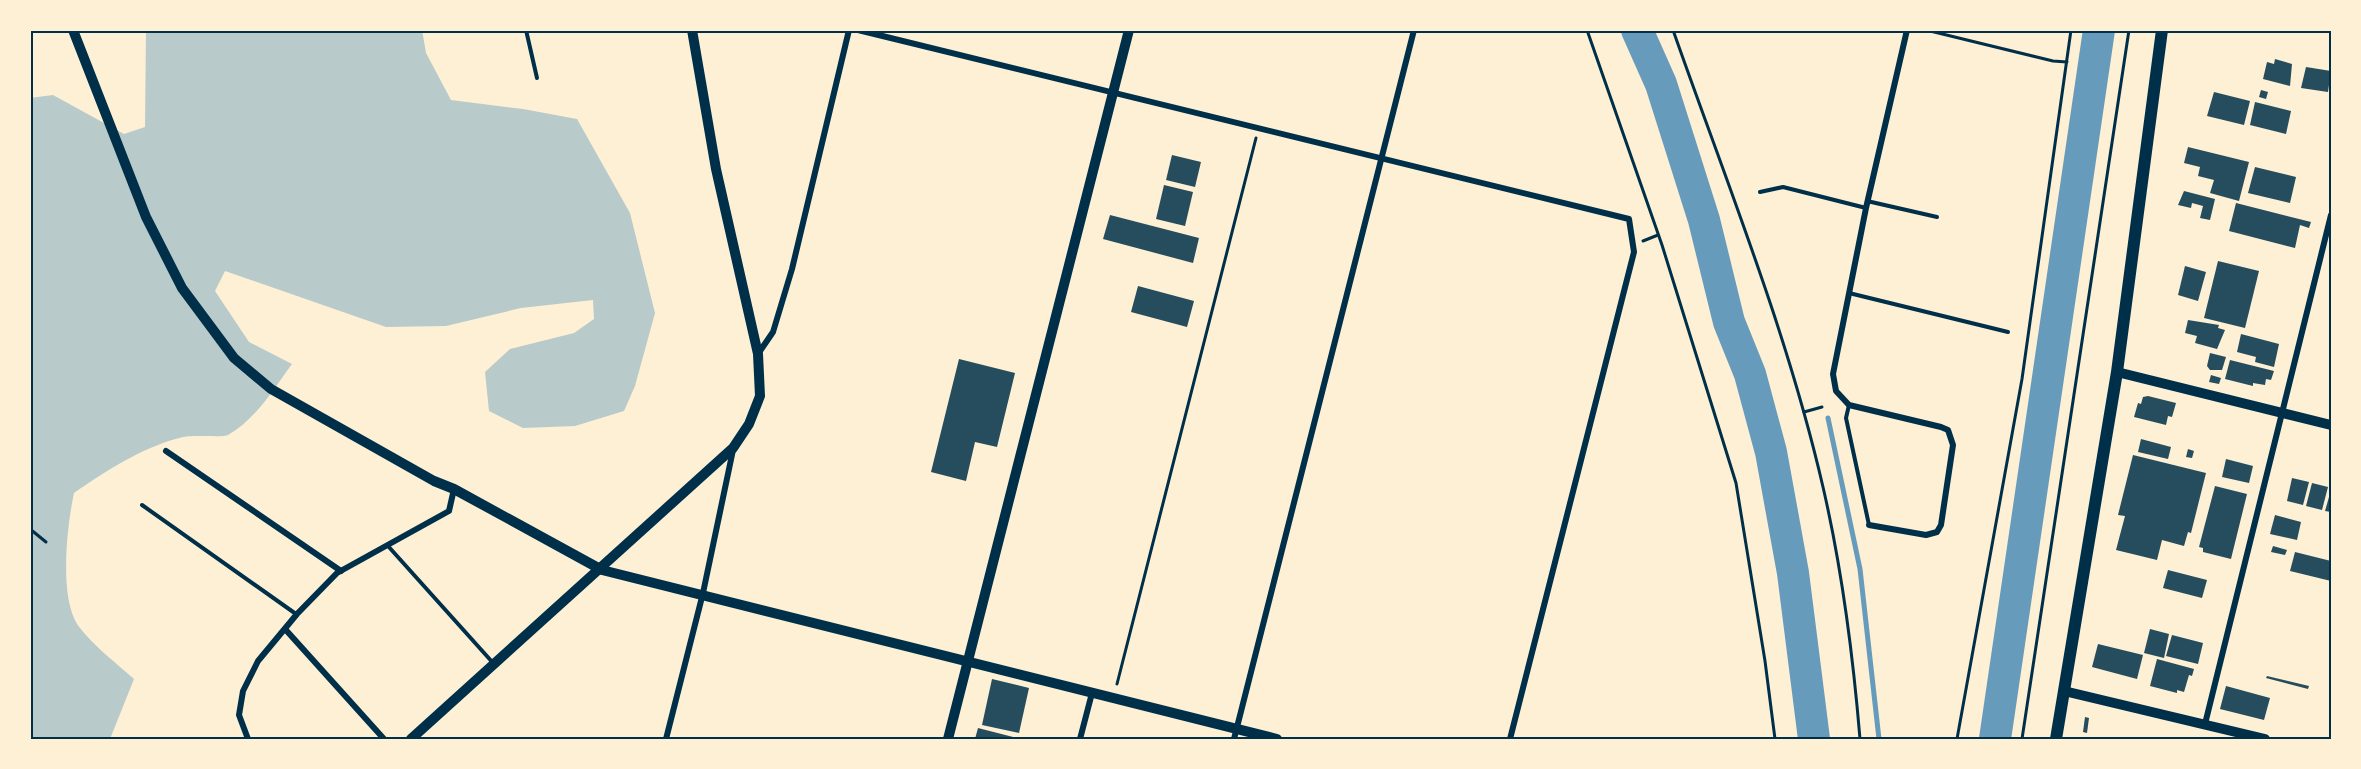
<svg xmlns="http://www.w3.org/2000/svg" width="2361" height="769" font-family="Montserrat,sans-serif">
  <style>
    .green { fill: #b9caca }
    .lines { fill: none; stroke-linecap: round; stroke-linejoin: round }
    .stream { stroke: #669bbc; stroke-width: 5 }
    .river { stroke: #669bbc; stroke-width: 32 }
    .building { fill: #264d5e }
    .path { stroke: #003049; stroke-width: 3 }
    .service { stroke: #003049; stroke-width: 4 }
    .minor { stroke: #003049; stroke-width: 6 }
    .tertiary { stroke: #003049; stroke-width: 10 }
    .primary { stroke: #003049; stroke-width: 12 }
    .neatline { fill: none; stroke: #003049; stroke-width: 2 }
  </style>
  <rect width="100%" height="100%" fill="#fdf0d5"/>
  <path class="green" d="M146,30H422L426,53L451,100L523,109L577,119L630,213L655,313L635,386L624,411L575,426L523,428L489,411L485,372L510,349L574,333L594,319L593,300L521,308L446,326L386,327L225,271L215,291L249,342L292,364C273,390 256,419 228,435C223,438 192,434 179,438C141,448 106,471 74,493C67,526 58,601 80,628C95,647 116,663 134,679L110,739H30V98L53,95L124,134L145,127Z"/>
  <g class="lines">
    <path class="stream" d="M1828,418L1860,569L1879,739"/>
    <g class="river">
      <path d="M1637,30L1661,84L1704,220L1729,322L1750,374L1771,452L1793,573L1814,739"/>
      <path d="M1995,739L2099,30"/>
    </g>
  </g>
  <g class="building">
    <path d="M2275,59L2292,64L2290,86L2263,79L2267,62L2274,64Z"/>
    <path d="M2306,67L2331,71L2328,92L2301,88Z"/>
    <path d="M2261,90L2268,92L2266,99L2259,97Z"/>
    <path d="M2214,92L2250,101L2244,125L2207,116Z"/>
    <path d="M2255,102L2291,111L2286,134L2250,125Z"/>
    <path d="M2188,147L2249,162L2239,201L2210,193L2214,180L2198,176L2200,167L2184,163Z"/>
    <path d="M1172,155L1201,162L1195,187L1166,180Z"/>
    <path d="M2255,167L2296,177L2290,203L2248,193Z"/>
    <path d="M1164,185L1193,192L1185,226L1156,219Z"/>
    <path d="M2184,191L2215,199L2210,220L2200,218L2203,206L2192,203L2191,208L2178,205Z"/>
    <path d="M2236,203L2311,222L2309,228L2300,225L2295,248L2229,231Z"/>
    <path d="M1110,215L1199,238L1193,263L1103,239Z"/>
    <path d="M2218,261L2259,271L2245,328L2204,318Z"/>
    <path d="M2185,266L2206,272L2198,301L2178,295Z"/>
    <path d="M1138,286L1194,301L1187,327L1131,312Z"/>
    <path d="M2188,320L2219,325L2218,328L2225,330L2217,349L2195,343L2197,336L2185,333Z"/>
    <path d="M2241,334L2279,344L2274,367L2255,362L2256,357L2237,352Z"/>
    <path d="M2210,353L2226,357L2222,370H2210L2207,366Z"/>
    <path d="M959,359L1015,373L997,447L975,442L966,481L931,472Z"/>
    <path d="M2230,360L2274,371L2271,380L2266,379L2265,385L2253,383V386L2225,379Z"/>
    <path d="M2211,375L2221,378L2219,384L2209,382Z"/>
    <path d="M2148,396L2176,403L2172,417L2168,416L2166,425L2134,417L2138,403L2141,404L2143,397Z"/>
    <path d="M2141,439L2171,447L2168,459L2138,452Z"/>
    <path d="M2188,449L2194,451L2192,458L2186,457Z"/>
    <path d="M2133,455L2206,473L2191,533L2188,532L2184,546L2162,540L2157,560L2116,550L2125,516L2118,515Z"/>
    <path d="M2226,459L2253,466L2249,483L2222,477Z"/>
    <path d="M2292,478L2309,482L2303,505L2287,501Z"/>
    <path d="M2312,483L2328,487L2322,510L2306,506Z"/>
    <path d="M2215,486L2247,494L2231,559L2203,552V548L2199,547Z"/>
    <path d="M2331,490V512L2325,511Z"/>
    <path d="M2275,515L2301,522L2297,540L2270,534Z"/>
    <path d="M2273,546L2287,550L2285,555L2271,552Z"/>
    <path d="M2295,552L2331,561V581L2290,571Z"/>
    <path d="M2168,570L2207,580L2202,598L2163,588Z"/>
    <path d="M2150,629L2169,634L2164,658L2144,653Z"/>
    <path d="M2172,635L2203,643L2198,664L2166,656Z"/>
    <path d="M2098,644L2143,655L2137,679L2092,667Z"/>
    <path d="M2157,659L2194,669L2192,676L2189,675L2184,692L2177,690V693L2150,686Z"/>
    <path d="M2267,676L2309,686L2308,689L2266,678Z"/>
    <path d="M992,679L1029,688L1019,733L982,725Z"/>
    <path d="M2226,686L2270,698L2264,720L2220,709Z"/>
    <path d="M2085,717L2089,718L2087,733L2083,732Z"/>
    <path d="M978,728L1017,738V739H975Z"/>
  </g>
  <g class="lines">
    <g class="path">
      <path d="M1587,30L1662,245L1736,483L1765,661L1775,739"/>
      <path d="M1673,30C1726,181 1787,331 1823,487C1842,569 1853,655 1860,739"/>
      <path d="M1926,30L2053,61L2067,62"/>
      <path d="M1643,241L1658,235"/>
      <path d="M1804,412L1822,407"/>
      <path d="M30,529L46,542"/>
      <path d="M1117,684L1256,138"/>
      <path d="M1957,739L2022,379L2071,30"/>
      <path d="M2022,739L2129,30"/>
    </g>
    <g class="service">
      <path d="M526,30L537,78"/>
      <path d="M1760,192L1783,187L1866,208"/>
      <path d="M1867,201L1937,217"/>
      <path d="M1849,293L2008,332"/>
      <path d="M1849,405L1846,418L1869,525"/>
      <path d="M142,505L296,614"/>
      <path d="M388,546L494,664"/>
    </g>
    <g class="minor">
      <path d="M858,30L1629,219L1634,252L1510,739"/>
      <path d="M758,354L773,332L792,269L849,30"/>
      <path d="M166,451L341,571"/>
      <path d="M1869,525L1926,535L1937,532L1941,525L1953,445L1948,430L1941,427L1849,405L1836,391L1833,374L1866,208L1907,30"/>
      <path d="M285,629L384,739"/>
      <path d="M2205,724L2331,215"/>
      <path d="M248,739L239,715L243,691L258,661L297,614L337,573L449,511L454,489"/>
      <path d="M666,739L703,593L733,450"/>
      <path d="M1080,739L1092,693"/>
      <path d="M1234,739L1414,30"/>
    </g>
    <g class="tertiary">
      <path d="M73,30L146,217L182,288L234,358L271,389L434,481L454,489L602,570L1277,739"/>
      <path d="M2117,372L2331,425"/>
      <path d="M2064,691L2265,739"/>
      <path d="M411,739L733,448L749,424L760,396L758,354L716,169L692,30"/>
      <path d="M948,739L1129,30"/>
    </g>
    <path class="primary" d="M2056,739L2117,372L2162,30"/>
  </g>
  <rect width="2361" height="769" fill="none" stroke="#fdf0d5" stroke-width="63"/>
  <rect x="32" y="32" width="2298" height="706" class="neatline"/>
</svg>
